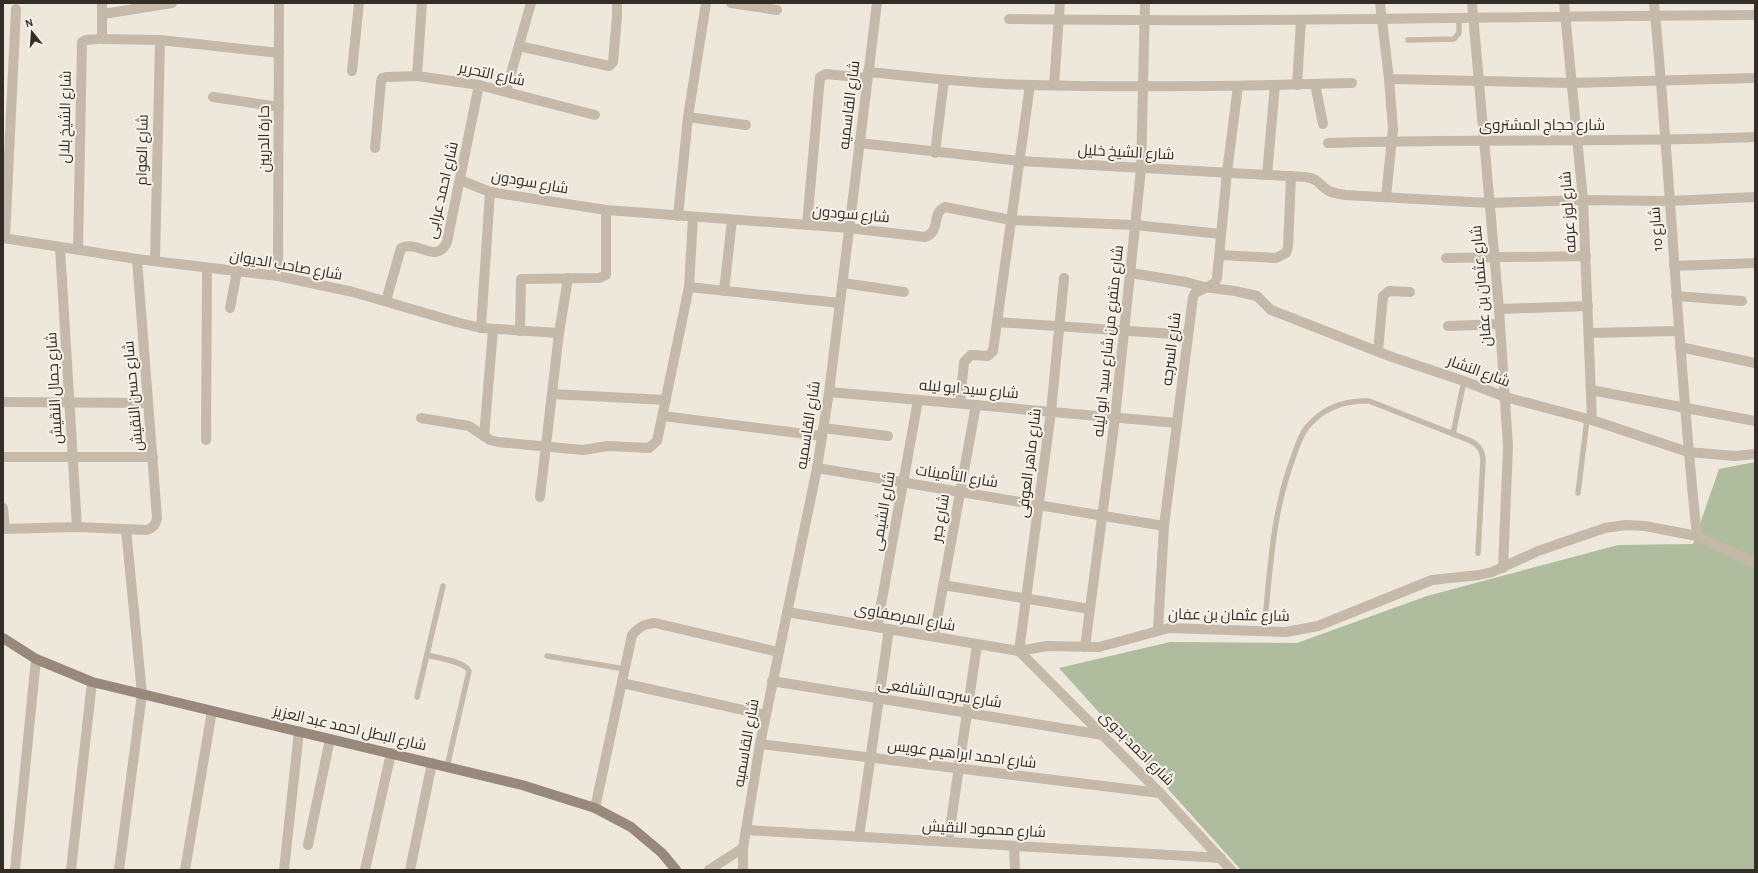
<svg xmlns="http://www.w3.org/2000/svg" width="1758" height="873" font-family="'Alegreya Sans',Cairo,sans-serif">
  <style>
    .green { fill: #afbc9e }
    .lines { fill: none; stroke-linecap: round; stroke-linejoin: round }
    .service { stroke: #c5b9aa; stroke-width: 5.5 }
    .minor { stroke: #c5b9aa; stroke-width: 10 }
    .secondary { stroke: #98897c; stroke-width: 10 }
    .labels { text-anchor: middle; stroke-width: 4; stroke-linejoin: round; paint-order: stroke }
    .street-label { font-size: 15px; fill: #332d28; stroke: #f7f2e8 }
  </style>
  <rect width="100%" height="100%" fill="#eee8dc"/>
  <path class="green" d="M1755,462V870H1241L1059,668L1170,642L1297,643L1427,596L1618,545L1693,544L1719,469Z"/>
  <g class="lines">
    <g class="service">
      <path d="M1408,40L1454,39L1459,33V17"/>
      <path d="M1453,434L1464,381"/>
      <path d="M1578,493L1587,419"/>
      <path d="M1264,631C1270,572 1272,514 1293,458C1297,447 1300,436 1307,427C1323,408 1345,400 1369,401L1471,441C1480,446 1483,452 1483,461L1478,553"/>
      <path d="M427,655C437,658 465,661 469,671L447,767"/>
      <path d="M547,656L625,669"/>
      <path d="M417,697L443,586"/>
    </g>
    <g class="minor">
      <path d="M731,3L777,10"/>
      <path d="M1380,3L1389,79L1393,129L1386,197"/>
      <path d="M1472,3L1499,309L1508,446L1503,568"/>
      <path d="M1564,3L1583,200L1592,420"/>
      <path d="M1654,3C1671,180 1678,359 1697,536"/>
      <path d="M103,14L172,3"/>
      <path d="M1009,19C1258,23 1506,16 1755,15"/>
      <path d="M101,39L160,40L279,53"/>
      <path d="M519,46L609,66L613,62L617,16V3"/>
      <path d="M352,71L359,3"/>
      <path d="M868,72C922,77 976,84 1031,85C1138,88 1245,86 1352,83"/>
      <path d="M417,76L422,3"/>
      <path d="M1389,79L1572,83L1755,78"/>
      <path d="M1315,84L1323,124"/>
      <path d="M1054,85L1060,3"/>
      <path d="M1297,85L1301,20"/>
      <path d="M506,91L531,3"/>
      <path d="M213,97L279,107"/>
      <path d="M688,117L746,125"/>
      <path d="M859,143L1020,161L1305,177C1320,179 1318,185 1329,191C1334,193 1339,194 1345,195L1489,203L1583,200L1669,201L1755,197"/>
      <path d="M1328,143C1470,138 1613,143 1755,137"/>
      <path d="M375,148L381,82L382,78L386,77L417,76L479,85L595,115"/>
      <path d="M935,153L944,80"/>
      <path d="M1267,175L1275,85"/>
      <path d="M460,180L490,192L606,210L849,228L925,237C942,231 930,214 945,207L1011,220L1135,225L1221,234"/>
      <path d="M678,216L688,117L706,3"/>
      <path d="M807,225L820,77L826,74L867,78"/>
      <path d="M3,238L137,259L278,276L353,292L456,322L481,328L559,333"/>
      <path d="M5,238L16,9"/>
      <path d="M60,248L77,527"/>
      <path d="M78,250L82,42C87,37 96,42 102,37V3"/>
      <path d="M1220,255L1276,258L1286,253L1288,247L1291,176"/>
      <path d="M1446,258L1586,256"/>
      <path d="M155,261L160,40"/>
      <path d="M1674,266L1755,263"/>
      <path d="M1131,273L1186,282L1204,287L1235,291L1257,296L1271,310L1392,357L1464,381L1505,397L1592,420L1688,452L1735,456L1755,454"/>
      <path d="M278,276L279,3"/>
      <path d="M843,283L904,292"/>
      <path d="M689,287L840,303"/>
      <path d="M724,291L732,220"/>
      <path d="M1676,296L1742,301"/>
      <path d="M386,301L401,248C420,240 436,265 447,242L479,85"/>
      <path d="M230,308L237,271"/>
      <path d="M1499,309L1588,306"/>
      <path d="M997,322L1188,335"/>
      <path d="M1448,326L1500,324"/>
      <path d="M481,328L490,192"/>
      <path d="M520,331L521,279L599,278L606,275V210"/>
      <path d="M1589,333L1678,331"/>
      <path d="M1680,347L1755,363"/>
      <path d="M1378,351L1383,296L1389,291L1410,292"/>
      <path d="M1591,390L1755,421"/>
      <path d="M829,392L1177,423"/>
      <path d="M552,394L666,400"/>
      <path d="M3,402L148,403"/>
      <path d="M960,403L964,362L971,355L988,356L993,351L1030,85"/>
      <path d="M663,416L822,436"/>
      <path d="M421,418L469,426L490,440L498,442L583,450L608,446L649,448L657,441L689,287L693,217"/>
      <path d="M823,428L888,436"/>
      <path d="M484,436L493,330"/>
      <path d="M206,440L207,268"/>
      <path d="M3,457H153"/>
      <path d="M817,468L1164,526"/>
      <path d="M540,497L559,333L568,278"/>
      <path d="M3,508L5,529"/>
      <path d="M3,529L77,527L147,530C153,528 156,525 157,518L137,259"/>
      <path d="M943,585L1090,609"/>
      <path d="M787,612L1019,651L1047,646L1099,647L1169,628L1286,632L1318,626L1432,580L1479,575L1492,572L1538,551L1605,528L1626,525L1645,526L1697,536L1755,563"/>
      <path d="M877,627L918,400"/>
      <path d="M1158,629L1164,526L1193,297L1195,293L1215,283L1217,278L1227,172L1238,86"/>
      <path d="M934,636L976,405"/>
      <path d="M1085,647L1115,418L1141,169L1145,3"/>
      <path d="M1019,651L1051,412L1064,278"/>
      <path d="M1019,651L1160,793L1231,870"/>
      <path d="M772,681L1103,735"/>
      <path d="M622,683L766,715"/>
      <path d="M760,744L1160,793"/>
      <path d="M595,808L632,635C639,627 644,624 655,623L778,652"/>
      <path d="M746,830L1221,858"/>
      <path d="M859,837L889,629"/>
      <path d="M948,842L977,645"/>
      <path d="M308,845L330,739"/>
      <path d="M1014,846L1015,870"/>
      <path d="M15,870L36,659"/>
      <path d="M71,870L92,682"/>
      <path d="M119,870L142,694L126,529"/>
      <path d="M185,870L212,711"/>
      <path d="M284,870L299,731"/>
      <path d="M365,870L391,753"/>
      <path d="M410,870L432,763"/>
      <path d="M709,870L743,848"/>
      <path d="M743,870V848L760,744L817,468L829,392L877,3"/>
    </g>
    <path class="secondary" d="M3,638L36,659L92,682L522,785L595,808L631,827L662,853L676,870"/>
  </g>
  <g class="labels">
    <g class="street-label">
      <text transform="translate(492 74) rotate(12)" y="5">شارع التحرير</text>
      <text transform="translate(849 105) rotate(-83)" y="5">شارع القاسميه</text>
      <text transform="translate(65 117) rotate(-89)" y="5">شارع الشيخ بلال</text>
      <text x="1542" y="130">شارع حجاج المشتروى</text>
      <text transform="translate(264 139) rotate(-90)" y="5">حارة الدربين</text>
      <text transform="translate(142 150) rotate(-89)" y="5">شارع العوام</text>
      <text transform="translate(1126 152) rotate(3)" y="5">شارع الشيخ خليل</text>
      <text transform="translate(530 182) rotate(10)" y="5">شارع سودون</text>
      <text transform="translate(442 190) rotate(-77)" y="5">شارع احمد عرابى</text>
      <text transform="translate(1568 212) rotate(-94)" y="5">شارع لوز عرفه</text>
      <text transform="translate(851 214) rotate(5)" y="5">شارع سودون</text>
      <text transform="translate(1656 229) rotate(-94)" y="5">شارع 10</text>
      <text transform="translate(286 265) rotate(10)" y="5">شارع صاحب الديوان</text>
      <text transform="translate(1481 286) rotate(-95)" y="5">شارع عثمان بن عفان</text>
      <text transform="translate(1108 341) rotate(-84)" y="5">شارع متفرع من شارع سيد ابو ليله</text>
      <text transform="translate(1171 349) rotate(-83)" y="5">شارع السرجه</text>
      <text transform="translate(1479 371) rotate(20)" y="5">شارع النشار</text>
      <text transform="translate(54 388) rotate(-93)" y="5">شارع جمال النقيش</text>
      <text transform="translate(969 389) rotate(5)" y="5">شارع سيد ابو ليله</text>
      <text transform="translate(133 396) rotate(-95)" y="5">شارع حسن النقيش</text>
      <text transform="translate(808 425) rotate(-81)" y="5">شارع القاسميه</text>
      <text transform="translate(1029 463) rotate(-83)" y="5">شارع ماهر العوفى</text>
      <text transform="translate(957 476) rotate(9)" y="5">شارع التأمينات</text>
      <text transform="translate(883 511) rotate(-80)" y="5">شارع الشيمى</text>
      <text transform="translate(940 518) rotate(-80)" y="5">شارع جبر</text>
      <text transform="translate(1229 615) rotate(1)" y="5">شارع عثمان بن عفان</text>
      <text transform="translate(905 617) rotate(10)" y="5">شارع المرصفاوى</text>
      <text transform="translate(940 693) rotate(9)" y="5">شارع سرجه الشافعى</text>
      <text transform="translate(350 728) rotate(13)" y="5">شارع البطل احمد عبد العزيز</text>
      <text transform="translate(746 743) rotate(-80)" y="5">شارع القاسميه</text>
      <text transform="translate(1137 748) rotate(45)" y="5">شارع احمد بدوى</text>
      <text transform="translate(962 754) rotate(7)" y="5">شارع احمد ابراهيم عويس</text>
      <text transform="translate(984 829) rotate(3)" y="5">شارع محمود النقيش</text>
    </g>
  </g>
  <rect width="1758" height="873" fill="none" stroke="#332d28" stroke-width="8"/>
  <g transform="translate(32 32) rotate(343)" stroke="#f7f2e8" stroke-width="3" paint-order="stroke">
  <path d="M0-3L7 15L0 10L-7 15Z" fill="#332d28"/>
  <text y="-6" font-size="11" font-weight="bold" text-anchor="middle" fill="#332d28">N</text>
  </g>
</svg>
